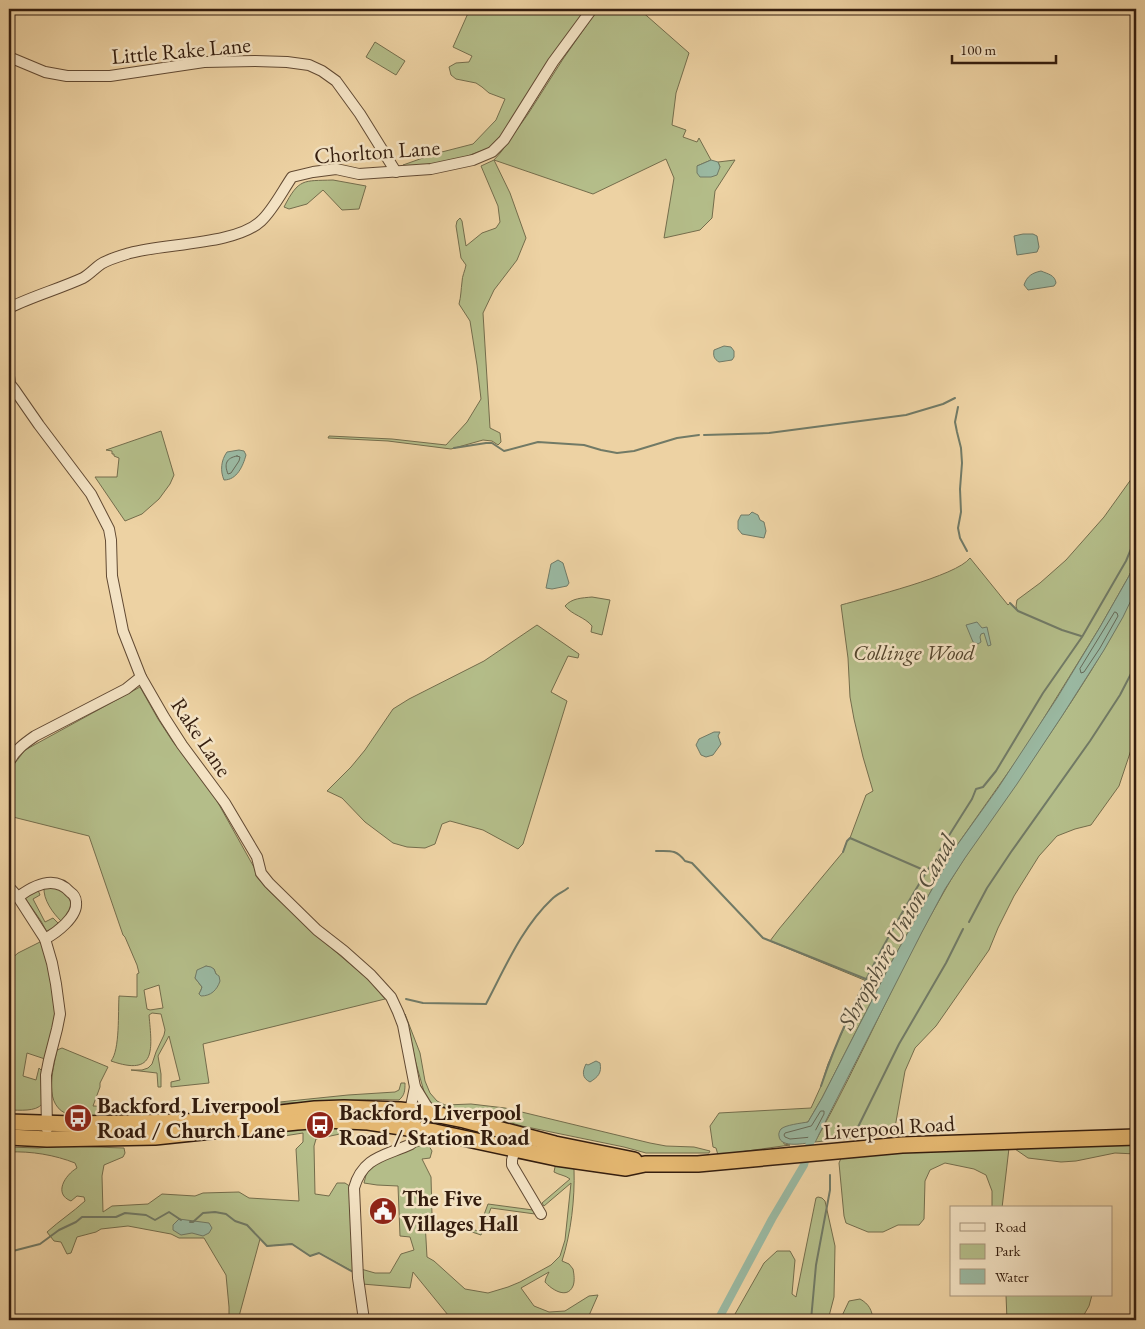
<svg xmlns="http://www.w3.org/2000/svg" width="1145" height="1329" font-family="'EB Garamond',serif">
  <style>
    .green { fill: #b4bd89; stroke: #746d4c; fill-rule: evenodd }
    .water { fill: #9ab8a1; stroke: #717a66 }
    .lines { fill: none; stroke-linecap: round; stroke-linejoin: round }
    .shore { stroke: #676a58; stroke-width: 1 }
    .stream { stroke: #717a66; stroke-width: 2 }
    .canal { stroke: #9ab8a1; stroke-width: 8 }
    .minor-casing { stroke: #624a33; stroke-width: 12 }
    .highway-casing { stroke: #341d0e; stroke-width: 18 }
    .minor { stroke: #f3e2c3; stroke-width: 10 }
    .highway { stroke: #e6b972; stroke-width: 15 }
    .labels { text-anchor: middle; stroke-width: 5; stroke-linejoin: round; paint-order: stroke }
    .street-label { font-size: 22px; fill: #341d0e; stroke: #f3e2c3 }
    .park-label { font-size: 22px; font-style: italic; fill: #54452d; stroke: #f3e2c3 }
    .poi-label { font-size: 22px; font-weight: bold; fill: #341d0e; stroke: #f3e2c3; text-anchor: start }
    .water-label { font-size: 24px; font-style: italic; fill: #534c3a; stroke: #f3e2c3 }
  </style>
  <rect width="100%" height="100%" fill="#edd2a3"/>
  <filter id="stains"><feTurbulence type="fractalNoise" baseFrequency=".004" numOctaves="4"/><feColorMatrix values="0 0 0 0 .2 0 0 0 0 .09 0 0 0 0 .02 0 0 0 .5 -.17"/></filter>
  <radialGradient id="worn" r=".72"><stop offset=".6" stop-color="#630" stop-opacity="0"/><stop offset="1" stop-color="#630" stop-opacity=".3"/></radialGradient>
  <g class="green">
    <path d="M465,9H586L528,93L503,133L489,148L465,157L438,164L412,167L403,165L434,154L473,144L496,120L505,99L489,93L482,87L476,83L456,79L451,75L449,67L456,63L469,62L472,56L453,47L469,11Z"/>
    <path d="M598,9H639L689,53L676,93L672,125L686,130L683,137L697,142L699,138L711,160L697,166L720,167L718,162L735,160L715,191L712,218L700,230L664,238L674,178L666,159L593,194L494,160L510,193L526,238L517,260L494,290L483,313L490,428L500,433L501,442L498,445L492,441L483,440L451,449L388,441L328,438L329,436L392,439L446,445L467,422L481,399L477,365L470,321L459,304C461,297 461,289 462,282C462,276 465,271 466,265L461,258L456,226L457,221L460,218L462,221L466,246L482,233L496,228L500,222L498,206L481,166L494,160L501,152L528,114L563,59Z"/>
    <path d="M375,42L405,61L396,75L366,57Z"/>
    <path d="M333,180L366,186L359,209L342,210L323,190L307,204L289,209L284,207C299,178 303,181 333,180Z"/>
    <path d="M161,431L174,475L170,484L159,499L142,514L125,521L95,477H117L119,458L114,456V454H112V451L106,450Z"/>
    <path d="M1136,463V560L1129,576L1100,627L1026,747L955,848L892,961L822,1098L808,1122L781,1129L784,1144L790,1145L718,1155L716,1148L713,1147L710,1126L719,1113L811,1108L821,1086L828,1064L856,1001L862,998L869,982L770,941L779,929L843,852L847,841L850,838L866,795L873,791L863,757L854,719L850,697L848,658L841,605C866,598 957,576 970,558L1008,605L1010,603L1017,610L1016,606L1017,600L1040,583L1066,560L1104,517L1132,478Z"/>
    <path d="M1136,590V735L1119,786L1091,825L1075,829L1057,836L1039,856L1014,896L998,928L989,950L936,1026L915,1048L905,1071L894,1133L815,1142C861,1060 897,972 945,890C962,860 982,833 1002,804C1049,735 1099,666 1136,590Z"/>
    <path d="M592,597L610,600L602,635L591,632L592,626C585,617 572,615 565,606C572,598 582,598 592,597Z"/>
    <path d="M537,625L579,654L578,658L568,656L551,692L567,701L523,844L518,849L483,830L450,821L442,824L435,844L425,848L407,847L393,843L365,822L342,798L327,791L351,767L365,750L393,709L409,699L484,661Z"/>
    <path d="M140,687L158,719L173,742L208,785L255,869L256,876L268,890L323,941L370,981L385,999L203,1044L209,1083L171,1087V1082L180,1080L169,1036L158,1056L161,1074V1087H158L157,1073L131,1070H142L148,1068L152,1064L156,1052L164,1035L165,1030L161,1014L152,1013L149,1015C152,1049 157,1077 111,1061C120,1050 118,1012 119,996L137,997V974L139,973L137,965L125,937L123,935L89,836L9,816V773L15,763L25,750ZM206,966L214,969L216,974L199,994L201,990L202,987L195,978L200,970ZM159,985L163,1008L150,1010L147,1009L144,990Z"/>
    <path d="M53,884L73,900L70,914L61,921C53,913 43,900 44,887Z"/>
    <path d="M38,890L40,895L33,899L45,922L53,918L59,924L49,933L47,932L41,921L25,898Z"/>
    <path d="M42,941L52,985L56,1019L45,1059L27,1053L23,1076L36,1080L39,1068L42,1071V1104C36,1112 19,1110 9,1110V1000H11L13,983L9,980V961L18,953Z"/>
    <path d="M405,1014L420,1053L425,1081L430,1093L437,1101L445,1105L471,1104L505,1108L650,1143L666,1146L694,1147L710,1151L709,1153H646L624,1147L522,1126L494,1118L483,1112L439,1106L430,1103L425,1095L415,1060L411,1039Z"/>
    <path d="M62,1048L108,1067L100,1083V1087L93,1106C99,1106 101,1107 105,1112H125L130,1114L132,1118C123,1118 113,1120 104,1119C100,1118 97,1116 93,1116C85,1116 77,1118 70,1115C42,1107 53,1070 57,1050Z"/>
    <path d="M401,1083H405C405,1090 405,1095 399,1100C356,1098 313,1104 270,1103L348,1095L395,1092L399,1090Z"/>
    <path d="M296,1125L340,1128V1134L316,1139L314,1146L315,1194L329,1196L337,1183H345L351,1187L354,1272L319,1253L310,1256L292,1244L267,1246L260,1239L238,1320H229V1307L226,1275L204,1238H179L171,1234L128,1226L101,1229L96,1232L77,1237L71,1253L67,1254L61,1242L54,1241L47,1232C59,1221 73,1212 85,1201L84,1197L77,1196L71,1201C53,1194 65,1175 77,1168L75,1163C55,1155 31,1151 9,1152V1147L38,1148L64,1146L124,1148L125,1153L123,1157L104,1165L102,1176L103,1212L112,1206L148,1204L162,1194L195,1196L203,1193L239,1192L249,1198L299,1201L296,1149L303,1142V1133L265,1139L263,1130Z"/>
    <path d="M1136,1144V1154L1115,1153L1076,1161L1061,1162L1028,1158L1015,1149V1146Z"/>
    <path d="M423,1145L429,1146L432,1151L430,1158L422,1159L431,1177L432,1215L425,1222L427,1257L434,1261L465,1289L488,1293L508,1287L520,1282L551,1265L560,1256L565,1240L571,1183L544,1206L542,1203L570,1179C565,1175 559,1175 554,1172L555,1167L557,1165L572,1167L574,1169C575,1199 571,1233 562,1261L569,1264L573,1269C574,1274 575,1281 573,1286C567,1300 551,1289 545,1282L546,1278L549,1272L521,1288L534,1306L549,1312L565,1311L589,1296L598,1295L587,1320H457L448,1315L413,1272L410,1288L362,1284L361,1269L375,1273H390L401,1254L414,1250L410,1237L400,1236L398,1186L377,1185L364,1183C365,1180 365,1178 366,1175C373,1159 407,1150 423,1145Z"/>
    <path d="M1009,1148L1002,1208H992V1191L986,1175L974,1169L945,1163L930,1170L925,1181L924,1219L919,1225H898L883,1232H868L846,1223L844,1216L839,1163L842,1156L945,1150Z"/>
    <path d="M818,1197L822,1198L825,1201L835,1246L834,1297L828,1320H735V1314L764,1263L777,1251H790L795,1260L792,1294L796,1297L816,1198Z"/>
    <path d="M488,1204L533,1210L535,1214L491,1208L481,1235L454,1226L455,1224L478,1231Z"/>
    <path d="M1006,1295H1092L1089,1306L1081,1320H1007Z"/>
    <path d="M860,1299C869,1304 872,1310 873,1320H840L849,1301Z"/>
  </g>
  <g class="water">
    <path d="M711,160L718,162L720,167L717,175L711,177H700L697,173V166Z"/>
    <path d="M1023,234H1033L1037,236L1039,247L1037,252L1017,255L1014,236Z"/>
    <path d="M1041,271C1048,274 1055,275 1056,283L1054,286L1028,290L1024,285C1027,276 1032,273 1041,271Z"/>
    <path d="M724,346L731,347L734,351V357L732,360L719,362C714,359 713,356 714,350Z"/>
    <path d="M239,450L244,451L246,455C243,466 237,480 224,480C220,471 221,460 227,452Z"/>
    <path d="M752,512L758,515L760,520L764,522L766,531L764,538L742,534L738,529V521L741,515H749Z"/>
    <path d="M558,560L563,563L569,583L567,586L552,589L546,588L551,564Z"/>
    <path d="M1136,560V590L1123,617L1104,650L1062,716L1017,784L965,858L945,889L922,932L815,1142C806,1143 780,1149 779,1136C778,1134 780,1130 781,1129C785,1125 802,1123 808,1122L822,1098L892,961L955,848L998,788L1057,698L1100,627L1129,576Z"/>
    <path d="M977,622L982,628L987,627L991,645L988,646L984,633L981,634L980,637L981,642L978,644L973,642L966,625Z"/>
    <path d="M714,732H720L718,736L721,744L713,755L706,757L701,755L696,745L699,739Z"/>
    <path d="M206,966L211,967L214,969L216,974L219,976L220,981C217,990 211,996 201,996L199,994L201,990L202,987L195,978L197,970Z"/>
    <path d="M596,1061L600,1063C602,1073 598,1077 590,1082C582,1078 582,1072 586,1064L588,1065Z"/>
    <path d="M179,1219L209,1223L212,1228L209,1233L203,1236L192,1233L181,1235L173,1230V1225Z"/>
  </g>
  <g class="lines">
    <g class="shore">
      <path d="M237,456L240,457L239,461L231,473L228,474C224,464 226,458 237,456Z"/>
      <path d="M1115,612L1117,613L1118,616L1100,648L1084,672L1081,673L1080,669Z"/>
      <path d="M821,1111H824V1114L812,1137L790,1139L785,1137L784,1135L785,1133L811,1126Z"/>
    </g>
    <g class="stream">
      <path d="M958,407L955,422L957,432L961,448L962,463L960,489L961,512L958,528L960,538L967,551"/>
      <path d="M704,435L769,433L906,415L943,404L955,398"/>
      <path d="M454,448L486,443H492L504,451L538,442L584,445L601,450L617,453L634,451L677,438L699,435"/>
      <path d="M1010,603L1018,611L1062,630L1081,636"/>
      <path d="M656,851C670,851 676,849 685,861L692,863L763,938L866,979"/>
      <path d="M843,852L847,841L850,838L926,871"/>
      <path d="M969,922L987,888L1011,852L1090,741L1120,695L1136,664"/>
      <path d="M406,999L423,1003L486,1004C505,968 522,927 552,899C557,894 563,892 568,888"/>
      <path d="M821,1086C829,1062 838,1040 848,1018C882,941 927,870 972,799L976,789L983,787L996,771L1043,693L1082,637L1126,561L1136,537"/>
      <path d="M858,1127L899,1044L946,963L963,929"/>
      <path d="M190,1222H193L203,1213L215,1212L226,1214L235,1221L247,1225L267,1246L292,1244L310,1256L319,1253L353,1272"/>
      <path d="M9,1252L40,1244L59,1230L76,1222L82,1217H116L125,1213L146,1215L155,1220L169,1212L181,1220"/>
      <path d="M811,1320L816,1265L830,1190V1175"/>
    </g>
    <path class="canal" d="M718,1320L772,1219L804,1165L810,1143L814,1134"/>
    <defs>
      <g id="minor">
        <path d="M9,57L45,72L67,76H110L204,62L255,61L287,62L309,65L322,71L336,81L360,114L396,172"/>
        <path d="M9,308C33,296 59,289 83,278C90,274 95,268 101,264C109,259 120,256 130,253C166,243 235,245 261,221C273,210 283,190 292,177L313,172L336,169L359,174L431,169L473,160L492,152L504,140L553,62L592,9"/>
        <path d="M9,376L10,384L14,389L39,425L91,494L109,529L111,540L112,576L123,631L141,677L164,717L182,745L225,803L257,857L261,873L269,883L317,930L344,951L371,975L391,997L398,1012L403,1025L415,1087L426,1105L434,1114"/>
        <path d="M9,762C15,750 25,743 35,736L126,689L141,677"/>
        <path d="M9,887L18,897L45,939L52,963L56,984L60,1014L57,1029L49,1060L46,1075L47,1129"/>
        <path d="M18,897C34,885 55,875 70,892C73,894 76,898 76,902C78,917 56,933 45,939"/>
        <path d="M519,1135L512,1160V1165L541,1214"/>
        <path d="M364,1320L358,1278L354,1188C363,1156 386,1156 411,1144L417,1134V1129L410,1111L415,1087"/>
      </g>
      <g id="highway">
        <path d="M9,1122L73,1124L185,1122L220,1120L315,1109L344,1108L400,1110L434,1114L464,1120L555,1144L634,1160"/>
        <path d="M9,1137L47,1139L155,1137L297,1122L325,1120L368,1122L435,1132L556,1158L626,1168L645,1164H698L902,1145L1136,1137"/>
      </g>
    </defs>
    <use href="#minor" class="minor-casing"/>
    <use href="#highway" class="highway-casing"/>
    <use href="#minor" class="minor"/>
    <use href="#highway" class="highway"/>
  </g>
  <defs>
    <symbol id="bus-disc" viewBox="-11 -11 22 22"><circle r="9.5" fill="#8f2418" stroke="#f3e2c3"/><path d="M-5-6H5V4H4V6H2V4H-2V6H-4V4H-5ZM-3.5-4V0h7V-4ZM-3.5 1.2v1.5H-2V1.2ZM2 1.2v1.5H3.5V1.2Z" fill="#fff"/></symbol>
    <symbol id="civic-disc" viewBox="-11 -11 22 22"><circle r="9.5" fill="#8f2418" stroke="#f3e2c3"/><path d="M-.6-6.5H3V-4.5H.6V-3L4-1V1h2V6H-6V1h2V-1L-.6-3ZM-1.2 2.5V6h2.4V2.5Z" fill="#fff"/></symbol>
  </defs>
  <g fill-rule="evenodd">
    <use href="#bus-disc" x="62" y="1102" width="32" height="32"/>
    <use href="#bus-disc" x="304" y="1109" width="32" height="32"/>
    <use href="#civic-disc" x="367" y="1195" width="32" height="32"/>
  </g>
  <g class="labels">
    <g class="street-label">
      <text transform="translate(181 50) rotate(-5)" y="8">Little Rake Lane</text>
      <text transform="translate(377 151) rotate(-4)" y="8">Chorlton Lane</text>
      <text transform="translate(202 737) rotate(56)" y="8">Rake Lane</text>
      <text transform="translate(889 1127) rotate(-4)" y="8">Liverpool Road</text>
    </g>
    <g class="park-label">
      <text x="914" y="660">Collinge Wood</text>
    </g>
    <g class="poi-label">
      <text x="97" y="1113">Backford, Liverpool<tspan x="97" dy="25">Road / Church Lane</tspan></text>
      <text x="339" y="1120">Backford, Liverpool<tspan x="339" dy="25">Road / Station Road</tspan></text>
      <text x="402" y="1206">The Five<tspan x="402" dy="25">Villages Hall</tspan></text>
    </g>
    <g class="water-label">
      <text transform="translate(897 932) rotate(-61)" y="8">Shropshire Union Canal</text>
    </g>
  </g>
  <rect width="1145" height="1329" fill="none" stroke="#edd2a3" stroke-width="30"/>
  <rect x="10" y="10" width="1125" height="1309" fill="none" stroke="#341d0e" stroke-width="2.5"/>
  <rect x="15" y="15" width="1115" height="1299" fill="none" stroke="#341d0e"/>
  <rect x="950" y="1206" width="162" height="90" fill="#f3e2c3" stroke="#a7937b"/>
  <rect x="960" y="1223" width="25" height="8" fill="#f3e2c3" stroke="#a7937b"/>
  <text x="995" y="1232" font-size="15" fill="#341d0e">Road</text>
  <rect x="960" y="1244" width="25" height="15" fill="#b4bd89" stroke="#a7937b"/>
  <text x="995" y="1256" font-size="15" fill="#341d0e">Park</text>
  <rect x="960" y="1269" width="25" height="15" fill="#9ab8a1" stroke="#a7937b"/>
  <text x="995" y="1282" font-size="15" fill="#341d0e">Water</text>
  <path d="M952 55v8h104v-8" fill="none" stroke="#341d0e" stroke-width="2.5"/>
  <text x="960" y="55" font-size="15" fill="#341d0e" stroke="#f3e2c3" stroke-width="4" paint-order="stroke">100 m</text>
  <rect width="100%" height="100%" filter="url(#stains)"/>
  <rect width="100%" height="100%" fill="url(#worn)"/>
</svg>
